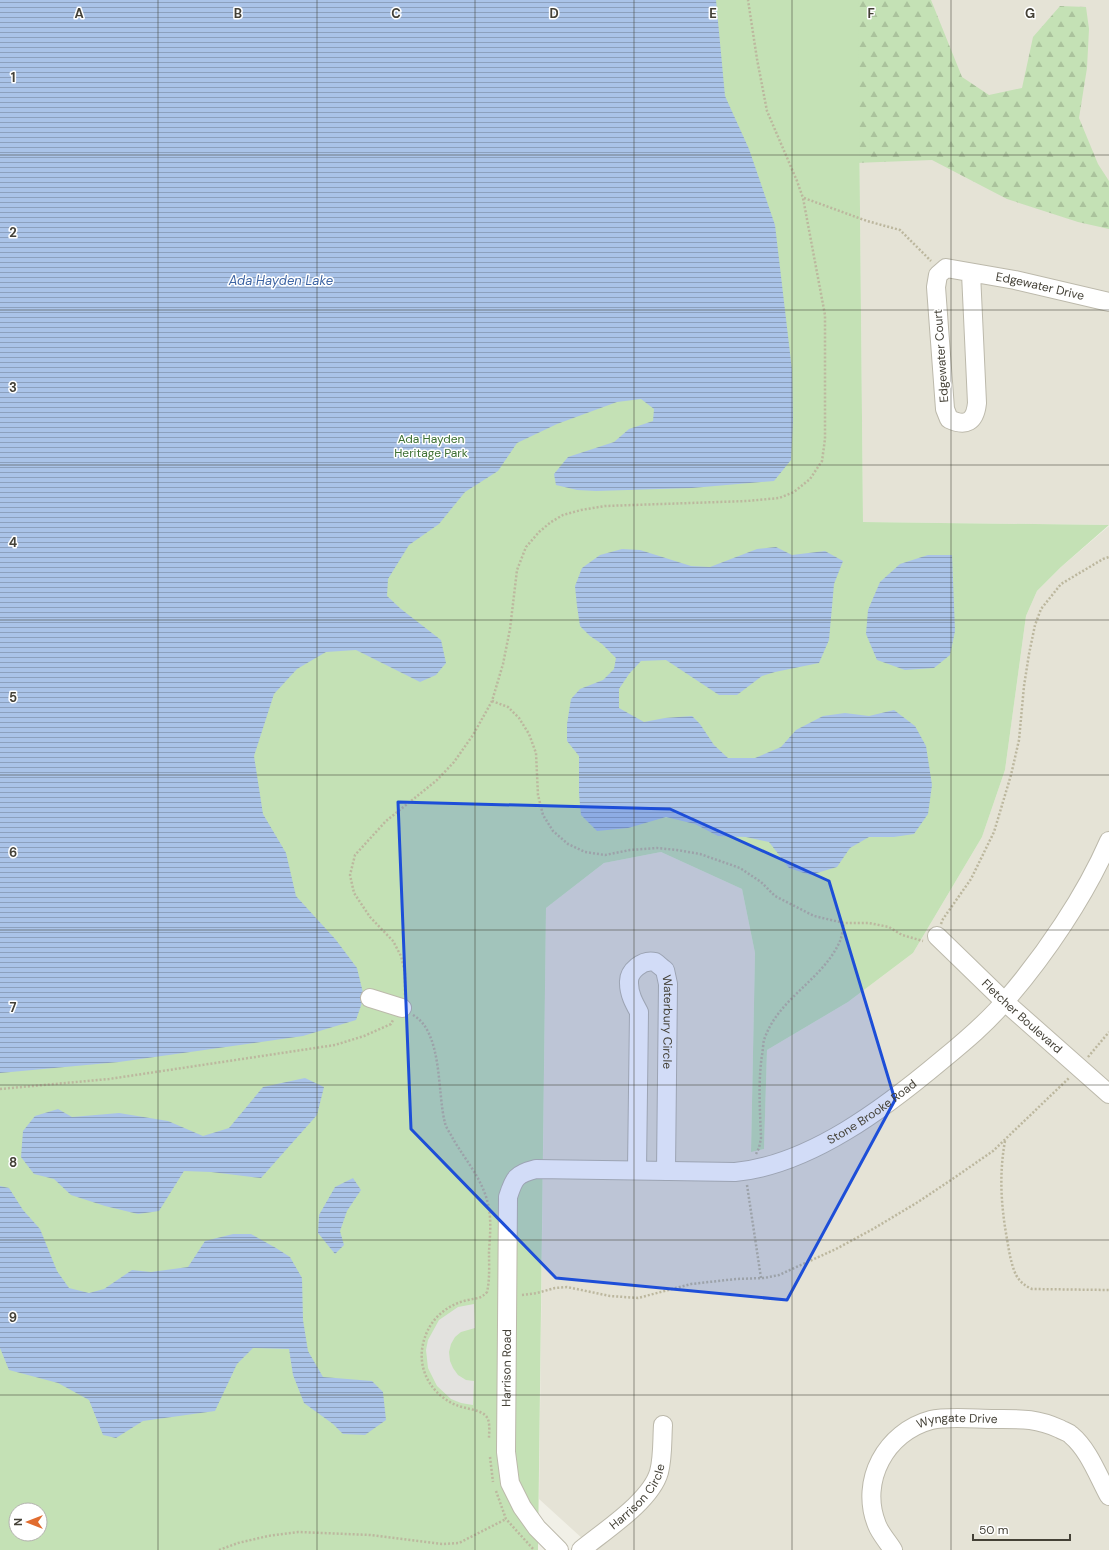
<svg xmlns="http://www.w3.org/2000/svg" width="1109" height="1550" font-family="'DM Sans',sans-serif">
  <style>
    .residential { fill: #e5e3d6 }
    .forest { fill: url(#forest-firs) }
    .park { fill: #c4e1b5; fill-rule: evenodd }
    .parking { fill: #e3e2df }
    .water { fill: url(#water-rules) }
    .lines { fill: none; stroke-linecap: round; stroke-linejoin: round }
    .minor-casing { stroke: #bcb9ab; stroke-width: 20 }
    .path { stroke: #bcb79e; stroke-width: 2.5; stroke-dasharray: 2 2; stroke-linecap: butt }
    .minor { stroke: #fff; stroke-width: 18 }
    .marked { fill: #1d4ed8; fill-opacity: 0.2; stroke: #1d4ed8; stroke-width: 3; stroke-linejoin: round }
    .grid { fill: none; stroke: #444137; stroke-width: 1; stroke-opacity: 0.55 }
    .labels { text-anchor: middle; stroke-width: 3; stroke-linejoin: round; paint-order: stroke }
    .street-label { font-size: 12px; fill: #444137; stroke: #fff }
    .park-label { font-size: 12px; fill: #3c6f31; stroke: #fff }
    .water-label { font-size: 13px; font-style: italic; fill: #3d64a3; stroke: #fff }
    .grid-label { font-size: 13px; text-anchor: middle; font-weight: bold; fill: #444137; stroke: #fff; stroke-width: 3; stroke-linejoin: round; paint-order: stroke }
  </style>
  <defs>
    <pattern id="forest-firs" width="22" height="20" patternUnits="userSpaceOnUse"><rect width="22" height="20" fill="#c4e1b5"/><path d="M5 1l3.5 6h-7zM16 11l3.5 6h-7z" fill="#aac29c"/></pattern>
    <pattern id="water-rules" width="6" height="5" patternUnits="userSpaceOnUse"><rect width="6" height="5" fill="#aac3e8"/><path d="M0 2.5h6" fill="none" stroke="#8ca0bd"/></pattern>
  </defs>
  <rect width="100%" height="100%" fill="#f1f0e7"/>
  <g class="residential">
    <path d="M858,0H1109V525L863,522Z"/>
    <path d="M1109,526V1550H595L539,1499L546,908L604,863L661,852L742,889L755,953L751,1151L764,1149L767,1050L848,1002L913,953L982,837L1005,770L1026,616L1037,591L1061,567Z"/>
  </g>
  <path class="forest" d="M772,0H931L962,77L989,95L1022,88L1033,37L1060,6L1086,7L1089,29L1087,68L1079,118L1098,164L1109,181V229L1078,222L1007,199L932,160L855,163Z"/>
  <path class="park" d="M0,0H858L863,522L1109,525L1061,567L1037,591L1026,616L1005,770L982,837L913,953L848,1002L767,1050L764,1149L751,1152L755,953L742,889L661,852L604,863L546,908L538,1550H0ZM16,1510H40V1534H16Z"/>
  <path class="parking" d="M474,1304L475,1328L461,1332L455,1337L451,1344L449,1352L450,1361L453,1368L458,1375L466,1380L474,1381L473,1405L461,1403L451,1399L437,1386L428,1368L426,1350L428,1340L439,1320L458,1307Z"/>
  <g class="water">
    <path d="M0,0H716L725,96L749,149L775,225L792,370L793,420L791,460L774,481L692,488L596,491L577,490L556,485L554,474L568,457L614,442L629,429L653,421L654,409L641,399L617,402L557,424L517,443L498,471L465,492L439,524L409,545L388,579L387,596L401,609L441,640L446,663L436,675L420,682L356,650L326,652L297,669L274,694L254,756L263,814L286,853L296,896L336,940L357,968L364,997L356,1020L303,1036L119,1062L0,1073Z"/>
    <path d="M776,547L792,555L825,551L843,561L834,584L829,640L819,663L775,672L762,676L737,695H719L666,660L641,661L629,674L619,689V708L644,722L665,718L692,716L700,724L714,745L728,758H755L781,747L796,730L823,716L845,713L869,716L894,710L915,726L926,746L932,785L928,814L914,834L894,837H869L850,848L837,867L810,875L789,868L769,842L746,837L718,836L695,824L666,817L628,828L597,831L581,815L579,794V756L567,741V724L571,699L580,689L603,680L614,669L616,658L602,644L590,636L580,626L577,606L575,586L582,568L600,555L622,549L640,550L691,566L710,567L757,549Z"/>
    <path d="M928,555H952L955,631L950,655L934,668L905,670L877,660L866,634L868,610L880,582L900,564Z"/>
    <path d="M305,1078L324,1087L317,1115L261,1178L211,1172L184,1171L159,1211L138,1214L105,1206L71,1195L54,1179L34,1174L21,1157L23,1131L35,1116L58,1109L72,1117L119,1113L168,1121L203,1136L229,1128L263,1087Z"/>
    <path d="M353,1178L361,1190L347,1211L340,1231L344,1245L335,1254L318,1233L319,1215L335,1187Z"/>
    <path d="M0,1186L9,1188L23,1210L40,1229L57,1271L69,1288L89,1293L104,1289L132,1270L151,1272L188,1267L205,1241L233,1234H251L276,1248L290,1257L302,1278L303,1320L308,1351L323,1377L372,1381L383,1392L386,1420L365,1435L343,1434L333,1424L304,1403L293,1375L289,1349L253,1348L237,1364L215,1411L143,1421L116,1438L103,1435L89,1400L58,1383L9,1370L0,1348Z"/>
  </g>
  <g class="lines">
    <defs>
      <g id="minor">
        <path id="s1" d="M971,273L977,403C975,422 966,427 949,419L945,409L936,287L938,275L946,268L1015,280L1109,302"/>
        <path id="s2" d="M937,936L1005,1002L1109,1094"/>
        <path d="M370,998L402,1008"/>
        <path id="s3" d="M637,1170L639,1012C634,1003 629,994 629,983C628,971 643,959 655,962C658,964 662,968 665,970L668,984L666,1171"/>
        <path id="s4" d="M559,1550L537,1528L522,1507L510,1483L506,1452L508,1197C514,1178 516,1174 536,1169L735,1172C810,1165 886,1107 942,1060C964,1042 988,1022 1006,1000C1045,955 1085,896 1109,841"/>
        <path id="s5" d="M581,1550C604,1531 651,1501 659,1472C663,1457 662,1440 663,1425"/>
        <path id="s6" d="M893,1550C888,1542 880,1533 877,1525C859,1481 886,1432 931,1420C947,1416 977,1419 995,1419C1020,1419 1036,1418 1060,1429C1063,1431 1068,1432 1071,1435C1089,1450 1098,1476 1109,1496"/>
      </g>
    </defs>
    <use href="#minor" class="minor-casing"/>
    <g class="path">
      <path d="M804,198L867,221L900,230L931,261"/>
      <path d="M492,701L508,707L519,718L529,734L536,753L538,795L543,815L553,831L568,844L585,852L605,855L630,850L657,848L677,850L700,854L740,868L761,882L775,896L814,916L844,923H869L889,927L902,935L923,941"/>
      <path d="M941,924L943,919L971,879L994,832L1011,775L1019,740L1024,686L1029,654L1035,625L1041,609L1061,584L1103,559L1109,557"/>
      <path d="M405,995V973L401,956L393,941L370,917L354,893L350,875L355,855L386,821L437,780L454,762L473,735L492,701L503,664L510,629L517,570L526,547L539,532L551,522L563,515L581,510L605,506L747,501L779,498L794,492L810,479L822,461L825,439V315L803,198L797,181L767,111L757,59L748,0"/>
      <path d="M413,1015C443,1032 437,1093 445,1123C446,1128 451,1134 453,1139C465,1159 481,1178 487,1200C492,1217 490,1235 489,1252C489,1265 490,1279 487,1292C481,1299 476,1298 468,1300C445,1305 428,1321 423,1344C417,1370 432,1395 456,1405C465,1409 478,1409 485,1415C491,1420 489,1432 489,1438"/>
      <path d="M1088,1057L1109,1032"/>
      <path d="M0,1089L109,1079L335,1045L364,1036L391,1024L393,1020"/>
      <path d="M1005,1141C999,1174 1001,1206 1007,1239C1009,1251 1011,1264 1016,1275C1020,1282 1025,1286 1032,1289L1109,1290"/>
      <path d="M756,1154L759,1148L761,1138C760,1110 758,1082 762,1055C763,1050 763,1044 764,1040C778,998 823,980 840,941C842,936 843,929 844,923"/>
      <path d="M747,1185L761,1278"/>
      <path d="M522,1295L537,1293L555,1288L567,1287L610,1296L638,1298L691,1284L736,1279L764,1278L779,1275L836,1249L873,1229L918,1202L951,1180L993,1151L1069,1078"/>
      <path d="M490,1457L493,1482"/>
      <path d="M496,1491L506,1519L534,1550"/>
      <path d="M219,1550L238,1543L268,1536L298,1532L370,1535L442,1544L459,1543L506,1519"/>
    </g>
    <use href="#minor" class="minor"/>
  </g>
  <path class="marked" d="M398,802L670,809L829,881L895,1100L787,1300L556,1278L411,1129Z"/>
  <path class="grid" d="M158,0V1550M317,0V1550M475,0V1550M634,0V1550M792,0V1550M951,0V1550M0,155H1109M0,310H1109M0,465H1109M0,620H1109M0,775H1109M0,930H1109M0,1085H1109M0,1240H1109M0,1395H1109"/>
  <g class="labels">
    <g class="street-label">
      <text dy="4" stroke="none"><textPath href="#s1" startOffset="423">Edgewater Drive</textPath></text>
      <text transform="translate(941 356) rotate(-94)" y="4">Edgewater Court</text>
      <text dy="4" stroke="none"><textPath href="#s2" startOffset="117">Fletcher Boulevard</textPath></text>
      <text dy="4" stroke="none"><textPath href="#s3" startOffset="292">Waterbury Circle</textPath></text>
      <text dy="4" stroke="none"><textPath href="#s4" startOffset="763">Stone Brooke Road</textPath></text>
      <text dy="4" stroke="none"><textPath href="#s4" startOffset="199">Harrison Road</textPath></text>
      <text dy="4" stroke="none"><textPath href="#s6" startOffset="189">Wyngate Drive</textPath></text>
      <text dy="4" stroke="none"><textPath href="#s5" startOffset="79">Harrison Circle</textPath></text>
    </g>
    <g class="park-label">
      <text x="431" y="443">Ada Hayden<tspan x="431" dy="14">Heritage Park</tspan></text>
    </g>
    <g class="water-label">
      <text x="281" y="285">Ada Hayden Lake</text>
    </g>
  </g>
  <g class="grid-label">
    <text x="79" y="18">A</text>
    <text x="238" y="18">B</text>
    <text x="396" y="18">C</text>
    <text x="554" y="18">D</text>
    <text x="713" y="18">E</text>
    <text x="871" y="18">F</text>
    <text x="1030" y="18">G</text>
    <text x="13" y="82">1</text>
    <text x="13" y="237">2</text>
    <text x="13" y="392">3</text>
    <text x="13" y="547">4</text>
    <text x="13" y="702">5</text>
    <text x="13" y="857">6</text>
    <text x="13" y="1012">7</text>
    <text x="13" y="1167">8</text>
    <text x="13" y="1322">9</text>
  </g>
  <g transform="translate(28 1522) rotate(270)"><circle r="19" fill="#ffffff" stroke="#b4b3af"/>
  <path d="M0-3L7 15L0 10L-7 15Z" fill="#e16c2f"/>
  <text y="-6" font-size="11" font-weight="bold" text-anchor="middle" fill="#444137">N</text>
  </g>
  <path d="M973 1534v6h97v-6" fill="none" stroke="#444137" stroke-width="2"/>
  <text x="979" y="1534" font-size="12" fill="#444137" stroke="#ffffff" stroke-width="3" paint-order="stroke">50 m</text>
</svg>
